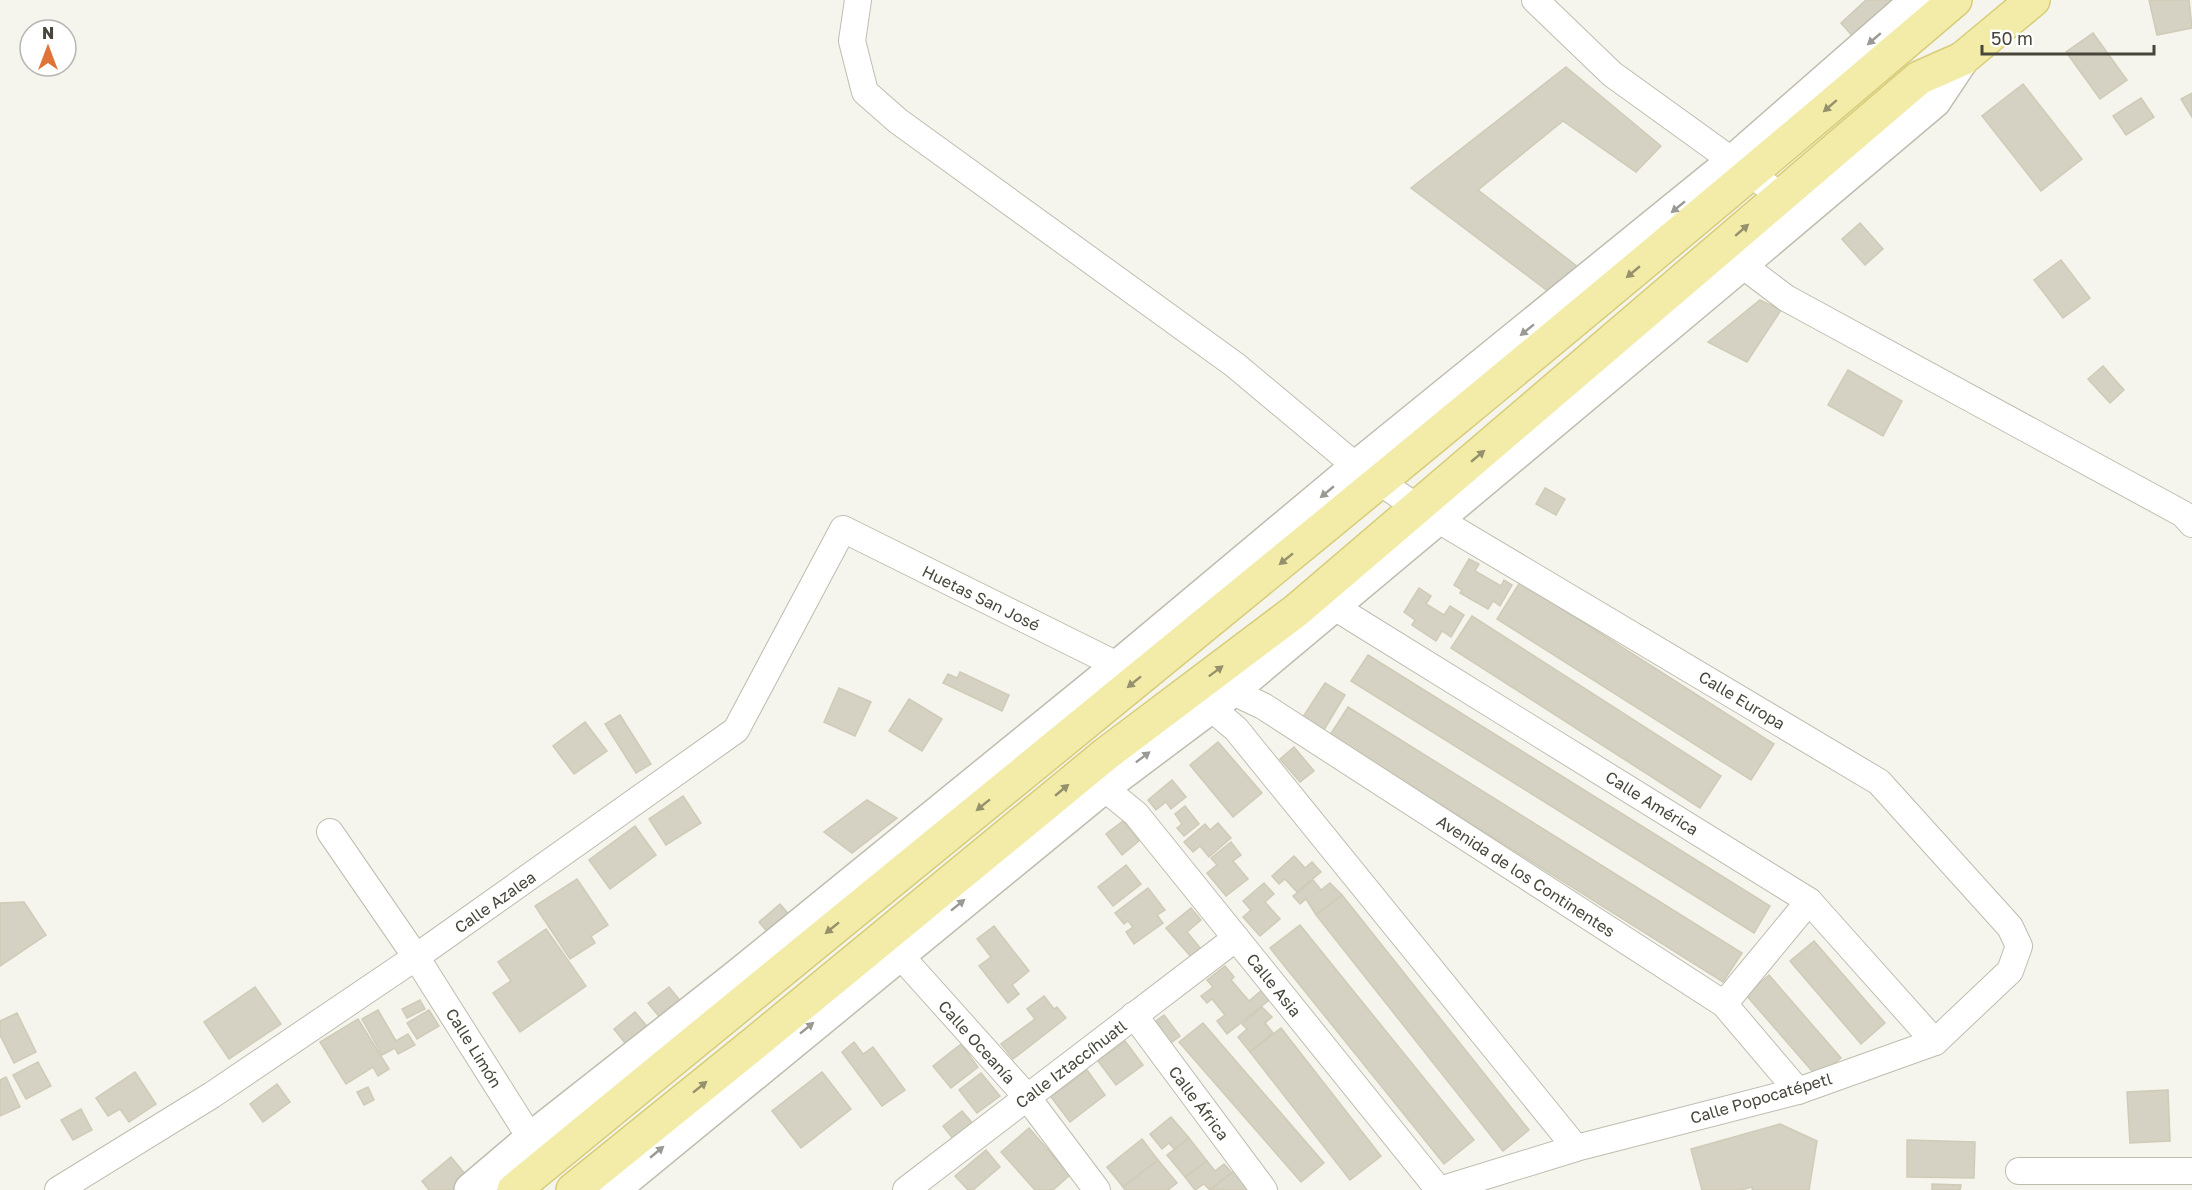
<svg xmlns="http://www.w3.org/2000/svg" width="2192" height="1190" font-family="'Golos Text',sans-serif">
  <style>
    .building { fill: #d5d2c3; stroke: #cfcbb7; stroke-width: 1.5 }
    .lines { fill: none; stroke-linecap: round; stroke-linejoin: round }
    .minor-casing { stroke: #bfbdb0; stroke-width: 28 }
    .tertiary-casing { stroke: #bfbdb0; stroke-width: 36 }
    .primary-casing { stroke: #d7cd79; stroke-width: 36 }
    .minor { stroke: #fff; stroke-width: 26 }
    .tertiary { stroke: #fff; stroke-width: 33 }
    .primary { stroke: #f3eca8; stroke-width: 33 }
    .oneway { fill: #9a9993 }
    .oneway2 { fill: #95916c }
    .labels { text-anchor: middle; stroke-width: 6; stroke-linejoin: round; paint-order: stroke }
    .street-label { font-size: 16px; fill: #48463b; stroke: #fff }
  </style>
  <rect width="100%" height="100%" fill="#f5f4ed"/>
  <g class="building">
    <path d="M1866,0H1893L1855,39L1841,23Z"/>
    <path d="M2149,0H2189L2192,28L2157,35Z"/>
    <path d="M2093,33L2127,80L2100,99L2066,52Z"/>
    <path d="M1566,67L1661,146L1636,172L1563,121L1478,190L1578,267L1549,292L1411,188Z"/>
    <path d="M2023,84L2082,159L2041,191L1982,116Z"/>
    <path d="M2192,93V117L2181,99Z"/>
    <path d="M2141,98L2154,117L2126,135L2113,116Z"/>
    <path d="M1860,223L1883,249L1865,265L1842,239Z"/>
    <path d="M2061,260L2090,298L2063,318L2034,280Z"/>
    <path d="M1760,300L1781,310L1747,362L1708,342Z"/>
    <path d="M2103,366L2124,390L2110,403L2088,379Z"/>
    <path d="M1848,370L1902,401L1883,436L1828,405Z"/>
    <path d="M1545,488L1565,499L1556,515L1536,504Z"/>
    <path d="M1469,559L1479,564L1475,571L1501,586L1504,580L1512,585L1500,606L1493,601L1488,609L1460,593L1462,590L1454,585Z"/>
    <path d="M1520,582L1774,744L1751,780L1497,619Z"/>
    <path d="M1419,588L1431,596L1426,604L1444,615L1450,606L1464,615L1451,637L1442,631L1436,641L1412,625L1415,620L1404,612Z"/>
    <path d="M1472,616L1721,776L1700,808L1451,648Z"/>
    <path d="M1368,655L1770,906L1754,933L1351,681Z"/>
    <path d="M960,672L1009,695L1002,711L943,683L948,674L957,678Z"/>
    <path d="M1325,683L1345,695L1322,733L1297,726Z"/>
    <path d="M839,688L871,702L855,736L824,722Z"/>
    <path d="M909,699L942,719L922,751L889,731Z"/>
    <path d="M1348,707L1742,953L1723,982L1330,735Z"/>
    <path d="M620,715L651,764L636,773L605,724Z"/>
    <path d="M585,722L607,751L574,774L553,746Z"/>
    <path d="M1218,742L1262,793L1233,817L1190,765Z"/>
    <path d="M1294,747L1314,771L1300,782L1280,759Z"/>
    <path d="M1172,780L1186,797L1171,809L1166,802L1156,810L1148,800Z"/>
    <path d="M683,796L701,823L666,845L649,819Z"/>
    <path d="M867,800L897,818L852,853L824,832Z"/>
    <path d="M1185,806L1199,824L1184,836L1177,828L1182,824L1175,814Z"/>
    <path d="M1123,821L1139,841L1122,855L1106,834Z"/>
    <path d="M1218,823L1231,838L1209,857L1200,846L1193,852L1184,842L1205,824L1210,830Z"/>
    <path d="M635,826L656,855L610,889L589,860Z"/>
    <path d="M1231,842L1241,855L1233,861L1248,879L1226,896L1207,873L1217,865L1211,858Z"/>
    <path d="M1294,856L1305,868L1312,862L1321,872L1297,892L1285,879L1279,884L1272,876Z"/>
    <path d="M1126,865L1141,884L1113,906L1098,887Z"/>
    <path d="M577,879L608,925L591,936L595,943L570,959L535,906Z"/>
    <path d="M1313,880L1321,890L1330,883L1342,895L1316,915L1306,899L1300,904L1293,896Z"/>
    <path d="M1264,883L1274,894L1265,902L1280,919L1260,936L1243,917L1251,910L1243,901Z"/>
    <path d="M1148,888L1165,910L1157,915L1163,923L1134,944L1126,932L1133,927L1128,921L1124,924L1115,913Z"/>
    <path d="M1342,895L1529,1130L1503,1151L1316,915Z"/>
    <path d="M24,902L46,935L0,966V903Z"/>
    <path d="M780,904L790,916L769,934L759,922Z"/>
    <path d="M1191,908L1201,920L1187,932L1201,949L1191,957L1166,928Z"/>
    <path d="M1300,925L1474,1140L1444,1164L1270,948Z"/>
    <path d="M994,926L1029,971L1012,985L1019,994L1008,1003L979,966L991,957L977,939Z"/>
    <path d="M546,929L586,986L520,1032L493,993L511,981L498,962Z"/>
    <path d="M1814,941L1885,1023L1861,1044L1790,961Z"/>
    <path d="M1225,966L1234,977L1231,980L1249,1001L1262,990L1269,1000L1227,1034L1217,1021L1225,1015L1212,999L1207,1003L1201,996L1213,987L1207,980Z"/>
    <path d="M1769,975L1841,1058L1818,1078L1746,995Z"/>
    <path d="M255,987L281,1024L229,1059L204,1022Z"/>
    <path d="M669,987L682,1003L662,1020L648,1003Z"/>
    <path d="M1044,996L1054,1009L1057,1007L1066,1018L1013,1059L1001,1044L1035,1019L1027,1009Z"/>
    <path d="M420,1000L425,1009L407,1018L402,1009Z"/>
    <path d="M1262,1007L1272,1017L1265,1023L1273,1033L1250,1052L1238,1037L1247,1029L1242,1024Z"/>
    <path d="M378,1010L396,1041L408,1034L415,1045L398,1054L395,1048L382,1055L362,1019Z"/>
    <path d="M429,1010L439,1026L417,1039L407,1023Z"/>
    <path d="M635,1012L650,1030L629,1048L614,1029Z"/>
    <path d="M17,1013L36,1052L14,1063L0,1035V1021Z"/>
    <path d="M1164,1015L1180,1036L1168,1045L1152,1024Z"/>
    <path d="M358,1019L389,1069L378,1076L373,1067L346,1084L320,1042Z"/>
    <path d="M1203,1023L1324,1163L1301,1182L1179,1042Z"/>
    <path d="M1281,1028L1381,1156L1350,1180L1250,1052Z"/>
    <path d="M1125,1041L1143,1065L1116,1085L1098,1061Z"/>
    <path d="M854,1042L863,1054L873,1047L905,1090L882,1106L842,1052Z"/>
    <path d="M961,1044L978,1067L951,1088L933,1066Z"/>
    <path d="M38,1062L51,1086L26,1099L13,1075Z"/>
    <path d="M1087,1070L1105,1095L1070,1122L1051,1097Z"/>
    <path d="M135,1072L156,1104L129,1122L120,1109L108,1116L96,1098Z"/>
    <path d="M822,1072L851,1109L801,1148L772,1111Z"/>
    <path d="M981,1073L1000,1096L977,1113L959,1090Z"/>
    <path d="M6,1077L20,1107L0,1116V1080Z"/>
    <path d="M277,1084L290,1102L263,1122L250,1104Z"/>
    <path d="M368,1087L374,1100L364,1105L357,1092Z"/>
    <path d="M2168,1090L2170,1141L2130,1143L2127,1092Z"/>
    <path d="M81,1109L92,1130L73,1140L61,1120Z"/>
    <path d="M962,1111L974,1125L954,1140L943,1126Z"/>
    <path d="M1171,1117L1189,1138L1175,1150L1169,1143L1162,1149L1150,1134Z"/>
    <path d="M1780,1124L1817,1141L1809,1190H1752L1753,1187L1740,1190H1702L1691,1149Z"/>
    <path d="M1029,1128L1070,1175L1053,1190H1035L1001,1152Z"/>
    <path d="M1189,1138L1207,1161L1185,1177L1167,1155Z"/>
    <path d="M1142,1139L1158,1160L1123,1187L1107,1167Z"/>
    <path d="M1907,1140L1975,1142L1974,1178L1907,1177Z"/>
    <path d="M986,1150L1000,1167L973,1190H968L955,1176Z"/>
    <path d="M451,1157L470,1180L457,1190H429L422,1181Z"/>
    <path d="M1158,1160L1177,1183L1168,1190H1125L1123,1187Z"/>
    <path d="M1207,1161L1215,1171L1224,1164L1232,1173L1210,1190L1204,1184L1195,1190L1185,1177Z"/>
    <path d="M1238,1168L1255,1190H1210Z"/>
    <path d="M1932,1184L1961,1185L1960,1190H1932Z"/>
  </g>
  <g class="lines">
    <defs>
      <g id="minor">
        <path d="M858,0L852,41L865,92L898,121L1235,365L1357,467L1417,507L1879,782L2010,927L2019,946L2010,971L1935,1042L1798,1091L1576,1148L1440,1190"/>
        <path d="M1535,0L1612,74L1781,196"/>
        <path d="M1741,264L1786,298L2183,514L2192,524"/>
        <path d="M1333,606L1809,901L1935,1042"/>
        <path d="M1231,691L1263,706L1724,1004L1798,1091"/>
        <path d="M1210,707L1236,729L1576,1148"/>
        <path d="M1103,787L1136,814L1439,1190"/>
        <path d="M330,832L416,957L531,1139"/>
        <path d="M898,953L1027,1097L1097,1190"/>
        <path d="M1724,1004L1809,901"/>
        <path d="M1134,1015L1264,1190"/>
        <path d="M2019,1171H2192"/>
        <path d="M58,1190L212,1095L416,957L736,730L843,529L1119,666"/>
        <path d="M906,1190L1236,938"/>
      </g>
      <g id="tertiary">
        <path d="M471,1190L531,1139L738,976L1119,666L1357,467L1734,161L1918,0"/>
        <path d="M612,1190L1103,787L1231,691L1741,264L1934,101L1962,59"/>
      </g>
      <g id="primary">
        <path d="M514,1190C995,794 1481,405 1955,0"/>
        <path d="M573,1190L756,1042L1106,754L1297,610L1919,78L1962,59L2033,0"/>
      </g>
    </defs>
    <use href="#minor" class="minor-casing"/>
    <use href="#tertiary" class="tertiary-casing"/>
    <use href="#primary" class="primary-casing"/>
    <use href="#minor" class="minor"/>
    <use href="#tertiary" class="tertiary"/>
    <use href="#primary" class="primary"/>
  </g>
  <defs><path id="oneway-solid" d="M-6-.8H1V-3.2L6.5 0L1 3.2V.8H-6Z" transform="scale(1.5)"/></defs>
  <g class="oneway">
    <use href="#oneway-solid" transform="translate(1874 39) rotate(139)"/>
    <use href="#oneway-solid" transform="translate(1678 207) rotate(141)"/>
    <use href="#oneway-solid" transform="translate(1527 330) rotate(141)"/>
    <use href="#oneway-solid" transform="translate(1327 492) rotate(140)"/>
    <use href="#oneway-solid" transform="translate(1143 757) rotate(-37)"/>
    <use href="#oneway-solid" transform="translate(958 905) rotate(-39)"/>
    <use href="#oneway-solid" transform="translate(807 1028) rotate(-39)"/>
    <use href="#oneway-solid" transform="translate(657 1152) rotate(-40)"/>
  </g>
  <g class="oneway2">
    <use href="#oneway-solid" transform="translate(1830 106) rotate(139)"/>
    <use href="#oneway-solid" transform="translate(1742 230) rotate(-41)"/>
    <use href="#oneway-solid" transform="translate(1633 272) rotate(140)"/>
    <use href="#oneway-solid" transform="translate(1478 456) rotate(-40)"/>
    <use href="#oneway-solid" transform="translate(1286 559) rotate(141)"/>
    <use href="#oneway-solid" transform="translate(1216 671) rotate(-37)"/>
    <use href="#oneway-solid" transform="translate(1134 682) rotate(141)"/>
    <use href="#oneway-solid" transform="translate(1062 790) rotate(-40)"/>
    <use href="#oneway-solid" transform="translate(983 805) rotate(141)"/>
    <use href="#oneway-solid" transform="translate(832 928) rotate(141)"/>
    <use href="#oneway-solid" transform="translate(700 1087) rotate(-39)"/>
  </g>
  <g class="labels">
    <g class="street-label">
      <text transform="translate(981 598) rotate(26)" y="6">Huetas San José</text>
      <text transform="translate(1742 700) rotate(31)" y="6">Calle Europa</text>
      <text transform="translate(1652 803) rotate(32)" y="6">Calle América</text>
      <text transform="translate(1526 876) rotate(33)" y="6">Avenida de los Continentes</text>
      <text transform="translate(495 902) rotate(-35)" y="6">Calle Azalea</text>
      <text transform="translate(1274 985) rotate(51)" y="6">Calle Asia</text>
      <text transform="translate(977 1042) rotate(48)" y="6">Calle Oceanía</text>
      <text transform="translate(474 1048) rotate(58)" y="6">Calle Limón</text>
      <text transform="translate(1071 1064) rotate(-37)" y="6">Calle Iztaccíhuatl</text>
      <text transform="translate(1761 1098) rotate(-16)" y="6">Calle Popocatépetl</text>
      <text transform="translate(1199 1103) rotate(53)" y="6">Calle África</text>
    </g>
  </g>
  <g transform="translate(48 48)"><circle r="28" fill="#ffffff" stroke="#b6b5b1" stroke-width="1.5"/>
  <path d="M0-4.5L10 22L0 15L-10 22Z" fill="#e07338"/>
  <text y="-9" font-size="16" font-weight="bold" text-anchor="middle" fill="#48463b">N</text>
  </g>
  <path d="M1982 45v9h172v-9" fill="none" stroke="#48463b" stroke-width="3"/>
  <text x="1991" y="45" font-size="18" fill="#48463b" stroke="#ffffff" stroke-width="4.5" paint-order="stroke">50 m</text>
</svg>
